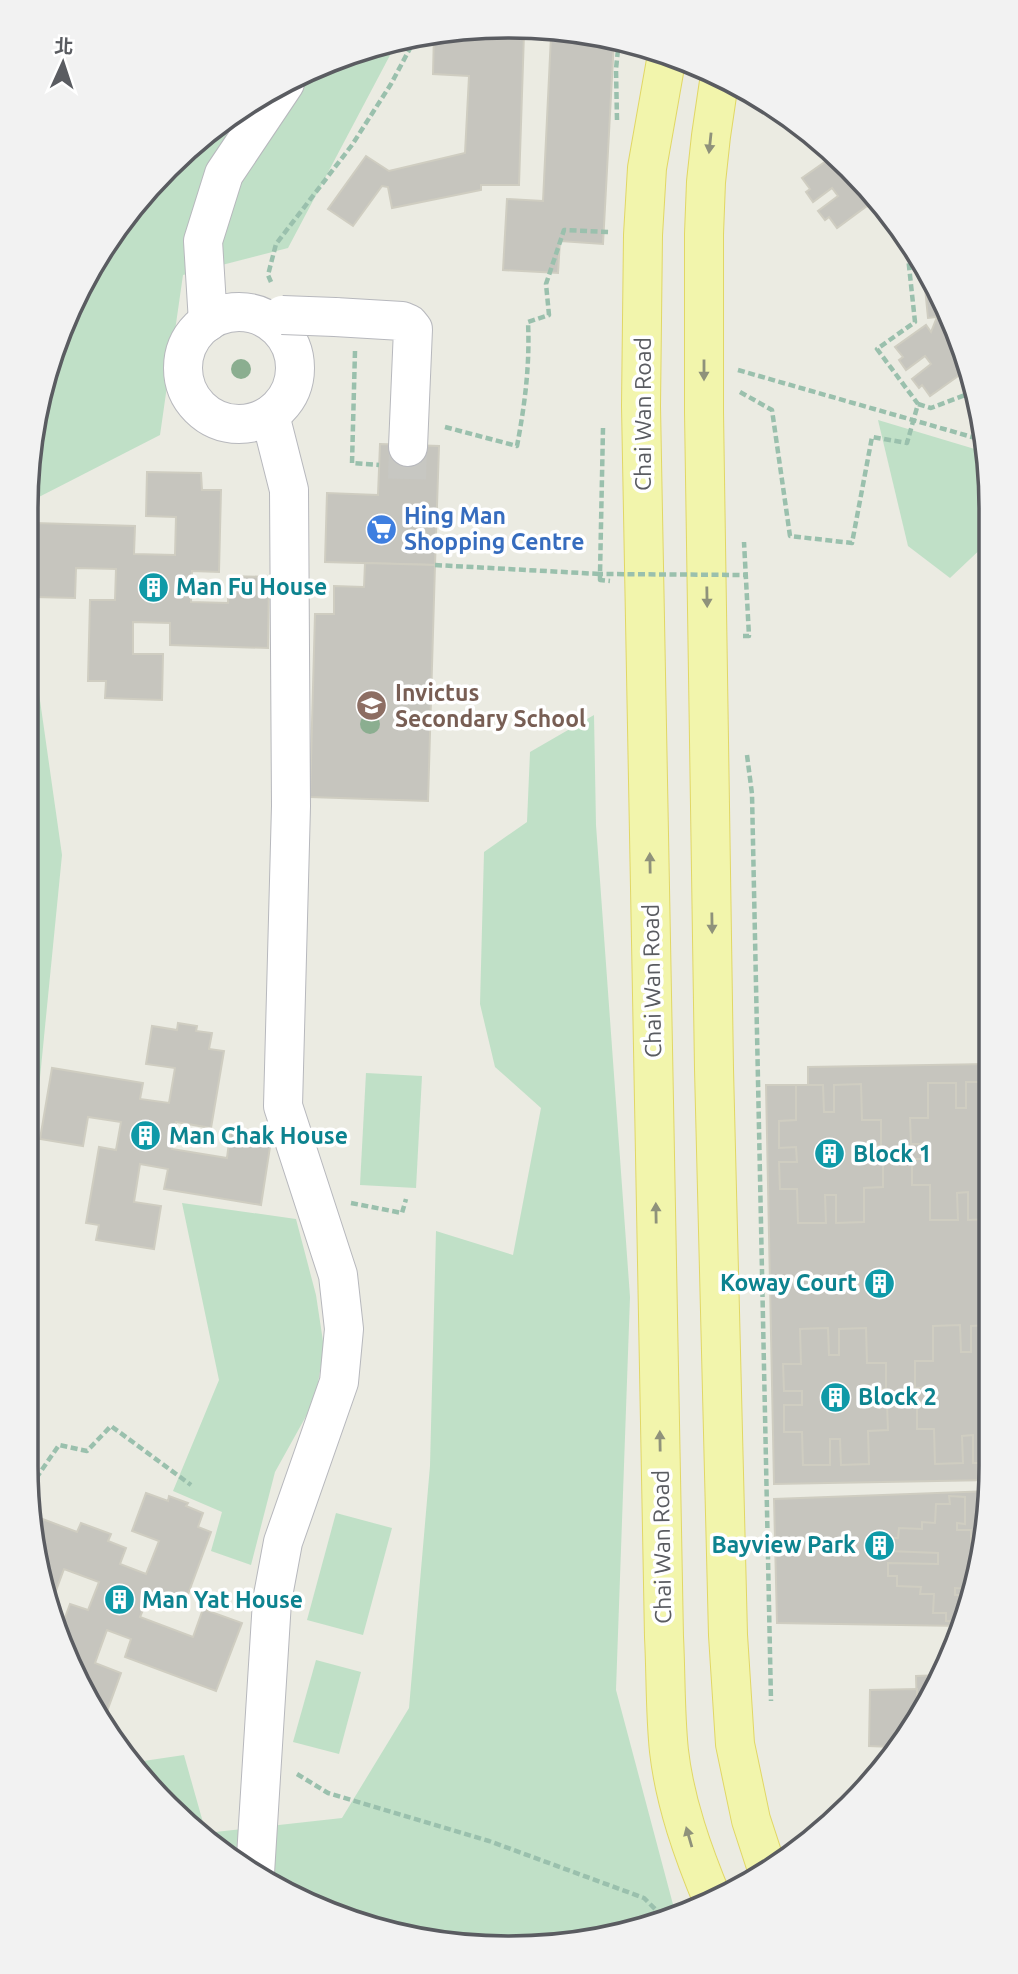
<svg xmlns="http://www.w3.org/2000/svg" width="1018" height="1974" font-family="Ubuntu,'Noto Sans TC',sans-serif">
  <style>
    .green { fill: #c0e0c7 }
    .building { fill: #c6c5be; stroke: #cfcdc1; stroke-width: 2 }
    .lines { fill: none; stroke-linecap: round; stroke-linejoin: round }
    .minor-tunnel { stroke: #c7c7c2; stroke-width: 38; stroke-dasharray: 38 19; stroke-linecap: butt }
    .minor-casing { stroke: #b7b8bd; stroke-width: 40 }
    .major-casing { stroke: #e1d765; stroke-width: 40 }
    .path { stroke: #9ac0ad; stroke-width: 4.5; stroke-dasharray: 7 3.5; stroke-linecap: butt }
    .minor { stroke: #fff; stroke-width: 38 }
    .major { stroke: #f2f5ac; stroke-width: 38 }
    .minor-bridge-casing { stroke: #b7b8bd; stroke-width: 40; stroke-linecap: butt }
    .path-bridge { stroke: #9ac0ad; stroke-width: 4.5; stroke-dasharray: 7 3.5; stroke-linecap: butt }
    .minor-bridge { stroke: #fff; stroke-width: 38 }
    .tree { fill: #8bae90 }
    .oneway { fill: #8f927b }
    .labels { text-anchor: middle; stroke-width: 7; stroke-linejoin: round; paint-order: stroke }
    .street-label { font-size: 23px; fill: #5a5c61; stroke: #fff }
    .shop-label { font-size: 23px; font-weight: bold; fill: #366cbe; stroke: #fff; text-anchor: start }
    .culture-label { font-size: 23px; font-weight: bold; fill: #0d838f; stroke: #fff; text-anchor: start }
    .education-label { font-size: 23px; font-weight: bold; fill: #785e54; stroke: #fff; text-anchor: start }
    .rim { fill: none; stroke: #5a5c61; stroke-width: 3.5 }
  </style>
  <rect width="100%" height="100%" fill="#ebebe2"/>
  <g class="green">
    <path d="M397,42L288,248L183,275L160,435L37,498L32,446L43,384L76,295L126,215L191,146L268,91L354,52Z"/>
    <path d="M878,420L988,453V542L950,578L908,546Z"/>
    <path d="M27,609L62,855L27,1209V813L28,799Z"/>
    <path d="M594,715L596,825L630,1297L616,1690L675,1912L572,1944L477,1947L384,1931L241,1867L130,1763L184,1755L206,1833L342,1818L409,1708L430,1466L436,1231L513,1255L541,1108L495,1067L480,1004L484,852L527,822L530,752Z"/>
    <path d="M366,1073L422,1076L416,1188L360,1185Z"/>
    <path d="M182,1203L296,1219L316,1295L324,1348L315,1400L275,1472L251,1565L211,1551L222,1512L173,1491L219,1380Z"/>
    <path d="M336,1513L392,1528L363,1635L307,1620Z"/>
    <path d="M316,1660L361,1672L339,1754L293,1742Z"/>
  </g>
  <g class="building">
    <path d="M489,29V31L524,33L519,185H481V190L392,208L388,187L382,186L353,226L328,209L366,156L389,171L465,153L469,76L433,74L434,33L446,30Z"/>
    <path d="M551,36L614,40L603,244L560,241L558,273L503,270L507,199L543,201Z"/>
    <path d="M832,157L837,164L839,160L887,214L867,206L837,228L829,217L825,220L818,211L838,196L832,188L813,202L806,192L810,189L802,178Z"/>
    <path d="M924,277H930L955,325L969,377L961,374L930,396L922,385L919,388L912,379L931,364L925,356L906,370L899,360L903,357L895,347L926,325L931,332L937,317L928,318Z"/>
    <path d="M380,444L439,446L435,565L325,562L327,493L378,495Z"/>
    <path d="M147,472L201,473L202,490H221L219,572L192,571L191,602L228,603L229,576L269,577L268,648L170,645V623L133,622V654H163L162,700L105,698L106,681H88L90,600H115L116,569L76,568L75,598L34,597L35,523L135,526L134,554L175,555L176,517L146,516Z"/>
    <path d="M365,563L435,565L428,801L310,797L315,614H334V586L364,587Z"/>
    <path d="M178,1023L197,1026L196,1031L212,1033L209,1049L224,1051L211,1128L176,1122L172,1149L227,1158L231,1127L272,1134L261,1205L164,1189L168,1169L140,1164L134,1202L161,1206L154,1249L96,1240L99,1225L86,1223L99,1147L116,1150L121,1122L88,1117L83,1146L40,1139L52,1068L143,1083L140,1099L169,1103L175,1068L146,1064L152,1026L177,1030Z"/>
    <path d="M989,1064L991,1480L774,1484L766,1085H808V1067Z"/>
    <path d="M966,1082H989L990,1219L968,1220V1192L957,1193L958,1220H930V1185H912V1159H929V1144H911L910,1118H928V1083H956V1108H966Z"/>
    <path d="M861,1084L862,1120H881V1146H863V1161H883V1187L864,1188V1222L836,1223V1195H825L826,1223H798L797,1189H780L779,1162H797L796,1147L779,1148V1121L796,1120V1085H823L824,1112H834V1085Z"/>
    <path d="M960,1325L961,1352H971V1326L990,1325L991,1463H973V1435L962,1436L963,1463L935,1464L934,1429H917V1402H934V1387L915,1388V1361H933V1326Z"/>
    <path d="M828,1328L829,1355H839V1329L866,1328L867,1363H886V1389H868V1404H887L888,1430L868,1431L869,1464L841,1465L840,1439H830V1465H803L802,1432H784V1405H802V1391H784L783,1364H801L800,1329Z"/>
    <path d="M991,1491L975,1590L962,1626L777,1623L774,1499Z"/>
    <path d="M146,1493L168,1501L169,1496L188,1503L186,1506L203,1513L198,1527L211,1532L184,1605L150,1593L140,1617L193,1637L203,1609L242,1623L216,1691L125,1657L131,1639L107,1630L95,1663L121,1673L106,1714L101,1713L59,1634L70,1604L88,1610L99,1582L64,1569L54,1596L48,1594L36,1527L40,1518L77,1532L81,1523L111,1534L108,1541L126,1548L120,1564L146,1574L159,1541L132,1531Z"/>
    <path d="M949,1496L965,1497V1524L957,1523V1530H971V1541L978,1540V1531H985L977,1581V1579L970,1578V1589L955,1588V1595H962L961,1622L946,1621V1613H933L934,1594H920L921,1587L897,1586V1576H888V1563L938,1564V1553L889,1551V1538H898L899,1528L922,1529V1522L935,1523L936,1504H950Z"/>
    <path d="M943,1675L942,1679L917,1713L916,1676Z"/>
    <path d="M917,1689V1713L893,1747L869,1746L870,1690Z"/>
  </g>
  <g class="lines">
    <path class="minor-tunnel" d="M407,479L408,447"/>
    <defs>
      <g id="minor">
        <circle cx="239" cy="368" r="56"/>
        <path d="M335,317L402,321L409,324L413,329L408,447"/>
        <path d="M208,322L203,241L224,174L285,83"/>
        <path d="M255,1873L272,1601L283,1542L339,1382L344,1329L338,1275L283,1106L291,806L289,490L270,415"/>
      </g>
      <g id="major">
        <path d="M667,55L647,168L643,235L641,406L664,1637C666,1675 665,1713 669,1751C675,1803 693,1853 713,1901"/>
        <path d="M720,75L711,136L706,182L704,234V412L714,1069L728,1635L735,1744L751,1820L766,1866"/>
      </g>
    </defs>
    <use href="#minor" class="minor-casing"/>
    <use href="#major" class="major-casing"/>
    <g class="path">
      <path d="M617,120L616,69L619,40"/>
      <path d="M271,282L268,275L276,244L352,145L391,84L416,37"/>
      <path d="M355,351L352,463L379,465"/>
      <path d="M738,370L986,441"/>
      <path d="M740,392L772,410L790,536L852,543L872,437L907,443L918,404L877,349L915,322L906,238L890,232L894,222"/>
      <path d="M918,404L931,408L973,392"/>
      <path d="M445,427L517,446C525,404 530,364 528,322L549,315L546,284L564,230L609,232"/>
      <path d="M435,565L600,574L603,428"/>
      <path d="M600,578V580L610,581"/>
      <path d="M743,636H749L744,542"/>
      <path d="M747,755L752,794L771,1701"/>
      <path d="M351,1203L402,1213L406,1199"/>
      <path d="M30,1487L59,1445L87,1451L111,1426L191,1485"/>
      <path d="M297,1774L328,1793L489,1841L644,1898L662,1916"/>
    </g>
    <use href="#minor" class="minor"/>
    <use href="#major" class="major"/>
    <defs>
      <path id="minor-bridge" d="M282,315L335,317"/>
    </defs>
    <use href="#minor-bridge" class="minor-bridge-casing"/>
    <path class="path-bridge" d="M600,578V574L746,575"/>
    <use href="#minor-bridge" class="minor-bridge"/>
  </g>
  <g class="tree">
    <circle cx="241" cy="369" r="10"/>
    <circle cx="370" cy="724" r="10"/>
  </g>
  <defs><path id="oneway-solid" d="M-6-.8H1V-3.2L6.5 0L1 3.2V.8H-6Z" transform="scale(1.75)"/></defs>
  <g class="oneway">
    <use href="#oneway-solid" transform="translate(710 143) rotate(96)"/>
    <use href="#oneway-solid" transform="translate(704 370) rotate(90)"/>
    <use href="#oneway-solid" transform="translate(707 597) rotate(89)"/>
    <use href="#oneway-solid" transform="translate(650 863) rotate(-91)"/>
    <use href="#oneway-solid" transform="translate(712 923) rotate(89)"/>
    <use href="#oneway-solid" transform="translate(656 1213) rotate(-91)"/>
    <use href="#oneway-solid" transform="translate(660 1441) rotate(-91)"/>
    <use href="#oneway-solid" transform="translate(689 1837) rotate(-106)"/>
  </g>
  <defs>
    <symbol id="supermarket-disc" viewBox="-11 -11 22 22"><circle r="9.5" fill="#3f7fe0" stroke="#fff"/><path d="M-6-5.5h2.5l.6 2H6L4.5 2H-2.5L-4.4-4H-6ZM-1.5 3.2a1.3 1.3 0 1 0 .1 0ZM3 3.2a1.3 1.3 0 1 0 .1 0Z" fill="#fff"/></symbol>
    <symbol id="building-disc" viewBox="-11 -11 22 22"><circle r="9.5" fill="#0f9aa8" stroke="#fff"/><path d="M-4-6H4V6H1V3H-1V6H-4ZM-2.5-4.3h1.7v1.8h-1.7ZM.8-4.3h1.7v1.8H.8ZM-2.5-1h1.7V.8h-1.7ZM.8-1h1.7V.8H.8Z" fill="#fff"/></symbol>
    <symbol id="school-disc" viewBox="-11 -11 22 22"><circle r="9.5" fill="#8d6e63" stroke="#fff"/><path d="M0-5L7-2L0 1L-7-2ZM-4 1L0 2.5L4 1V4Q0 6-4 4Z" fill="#fff"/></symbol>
  </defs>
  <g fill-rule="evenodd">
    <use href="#supermarket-disc" x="364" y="512" width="35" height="35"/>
    <use href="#building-disc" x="136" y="570" width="35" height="35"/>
    <use href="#school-disc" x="354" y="688" width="35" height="35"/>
    <use href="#building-disc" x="128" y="1118" width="35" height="35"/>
    <use href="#building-disc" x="812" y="1136" width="35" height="35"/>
    <use href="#building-disc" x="862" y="1266" width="35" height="35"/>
    <use href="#building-disc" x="818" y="1380" width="35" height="35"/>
    <use href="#building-disc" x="862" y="1528" width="35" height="35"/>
    <use href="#building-disc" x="102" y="1582" width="35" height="35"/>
  </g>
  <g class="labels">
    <g class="street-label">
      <text transform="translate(643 414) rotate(-90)" y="8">Chai Wan Road</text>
      <text transform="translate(652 981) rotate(-91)" y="8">Chai Wan Road</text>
      <text transform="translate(662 1547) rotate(-91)" y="8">Chai Wan Road</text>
    </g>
    <g class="shop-label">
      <text x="404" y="524">Hing Man<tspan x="404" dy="26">Shopping Centre</tspan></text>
    </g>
    <g class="culture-label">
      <text x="176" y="595">Man Fu House</text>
      <text x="169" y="1144">Man Chak House</text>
      <text x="853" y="1162">Block 1</text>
      <text x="857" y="1291" text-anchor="end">Koway Court</text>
      <text x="858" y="1405">Block 2</text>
      <text x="856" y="1553" text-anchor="end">Bayview Park</text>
      <text x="142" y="1608">Man Yat House</text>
    </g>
    <g class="education-label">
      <text x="395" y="701">Invictus<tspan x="395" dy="26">Secondary School</tspan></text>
    </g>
  </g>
  <path d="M0 0H1018V1974H0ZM508 38H509A470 470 0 0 1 979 508V1466A470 470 0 0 1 509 1936H508A470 470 0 0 1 38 1466V508A470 470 0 0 1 508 38Z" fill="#f2f2f2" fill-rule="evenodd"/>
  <path class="rim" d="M508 38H509A470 470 0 0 1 979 508V1466A470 470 0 0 1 509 1936H508A470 470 0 0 1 38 1466V508A470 470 0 0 1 508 38Z"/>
  <g transform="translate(63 63) rotate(3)" stroke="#ffffff" stroke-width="5" paint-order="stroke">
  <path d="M0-5L12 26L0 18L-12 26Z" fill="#5a5c61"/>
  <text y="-10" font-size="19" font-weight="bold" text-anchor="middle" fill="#5a5c61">北</text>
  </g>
</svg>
